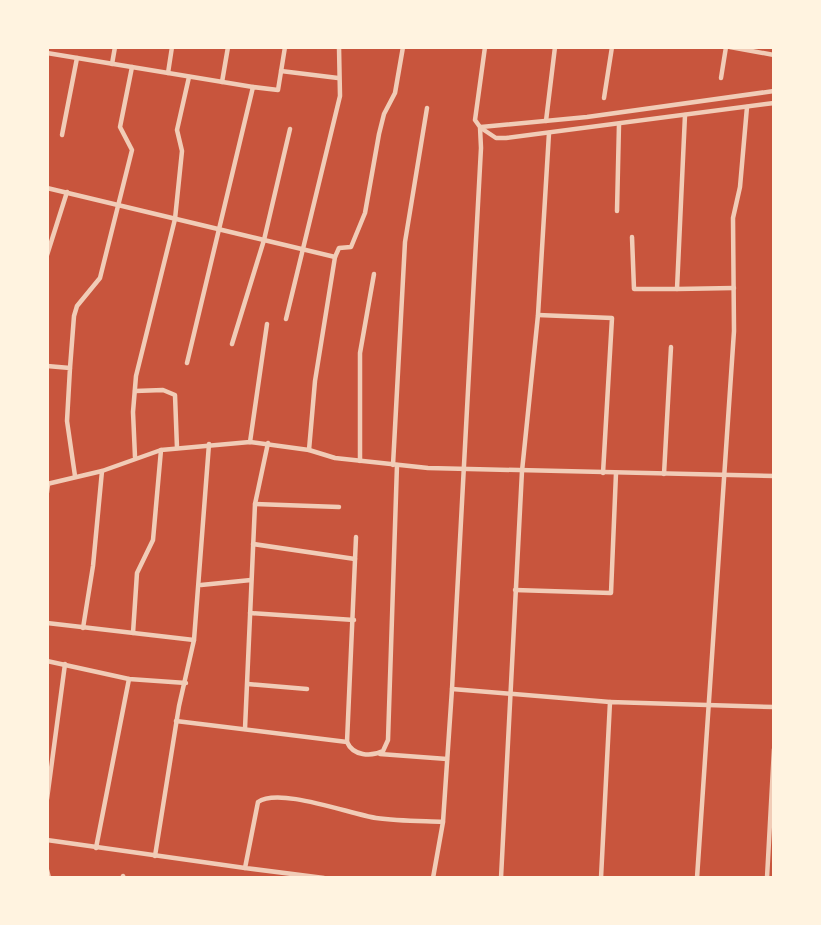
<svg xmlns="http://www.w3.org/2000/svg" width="821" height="925" font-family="Figtree,sans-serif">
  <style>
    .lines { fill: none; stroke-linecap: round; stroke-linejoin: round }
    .minor { stroke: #f1ccb7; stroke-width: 4.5 }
  </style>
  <rect width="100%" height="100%" fill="#c8553d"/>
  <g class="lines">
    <g class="minor">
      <path d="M730,47L774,55"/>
      <path d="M47,53L253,87"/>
      <path d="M112,64L115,47"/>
      <path d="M281,71L338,78"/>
      <path d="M168,73L172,47"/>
      <path d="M721,78L726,47"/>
      <path d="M222,82L228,47"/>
      <path d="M604,98L612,47"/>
      <path d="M685,115L677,289L734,288"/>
      <path d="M546,121L555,47"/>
      <path d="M481,127L587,117L774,91"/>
      <path d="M481,128L496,138H506L774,103"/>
      <path d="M62,135L77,58"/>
      <path d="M47,188L335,257"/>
      <path d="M617,211L619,124"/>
      <path d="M632,237L634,289H677"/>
      <path d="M47,255L67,192"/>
      <path d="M538,315L612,318L603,473"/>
      <path d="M286,319L340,96L339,47"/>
      <path d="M232,344L264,240L290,129"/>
      <path d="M187,363L253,87L278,90L285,47"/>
      <path d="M47,366L70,368L67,421L75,476"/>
      <path d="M70,368L74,316L77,306L100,278L132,150L120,127L132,67"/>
      <path d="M135,391L163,390L175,395L177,448"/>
      <path d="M250,442L267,324"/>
      <path d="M309,450L315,381L335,257L339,248L351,247L365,213L379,134L384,114L395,93L403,47"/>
      <path d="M135,457L133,412L136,376L175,219L182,151L177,130L189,77"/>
      <path d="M360,461V353L374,274"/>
      <path d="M393,465L405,242L427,108"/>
      <path d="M664,474L671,347"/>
      <path d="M47,484L102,471L161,450L250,442L309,450L335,458L428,468L774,476"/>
      <path d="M47,492L48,484"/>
      <path d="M255,504L339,507"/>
      <path d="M253,544L355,559"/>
      <path d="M201,585L251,580"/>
      <path d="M515,590L611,593L616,473"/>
      <path d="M250,613L354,620"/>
      <path d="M47,623L194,640"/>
      <path d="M83,628L93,566L102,471"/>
      <path d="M133,633L137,573L153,540L161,450"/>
      <path d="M47,661L129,679L186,683"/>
      <path d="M248,684L307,689"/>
      <path d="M452,689L481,148L480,127L475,120L485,47"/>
      <path d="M176,721L347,742C353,756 371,757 383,751L388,740L397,465"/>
      <path d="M245,729L255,504L268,443"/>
      <path d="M347,742L356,537"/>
      <path d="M380,754L447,759"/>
      <path d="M47,799L65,664"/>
      <path d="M47,840L245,868"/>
      <path d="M96,848L129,679"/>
      <path d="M155,856L179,706L194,640L209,444"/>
      <path d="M47,870L49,878"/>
      <path d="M123,876L124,878"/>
      <path d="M324,878L245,868L258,802C279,787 350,814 376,818C398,821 421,821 443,822"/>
      <path d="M433,878L443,822L452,689L610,702"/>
      <path d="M501,878L522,471L538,315L549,133"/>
      <path d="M601,878L610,702L774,707"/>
      <path d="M697,878L734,331L733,218L740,187L747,107"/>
      <path d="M767,878L774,749"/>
    </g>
  </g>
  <rect width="821" height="925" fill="none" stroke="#fff3e0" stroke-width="98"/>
</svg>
